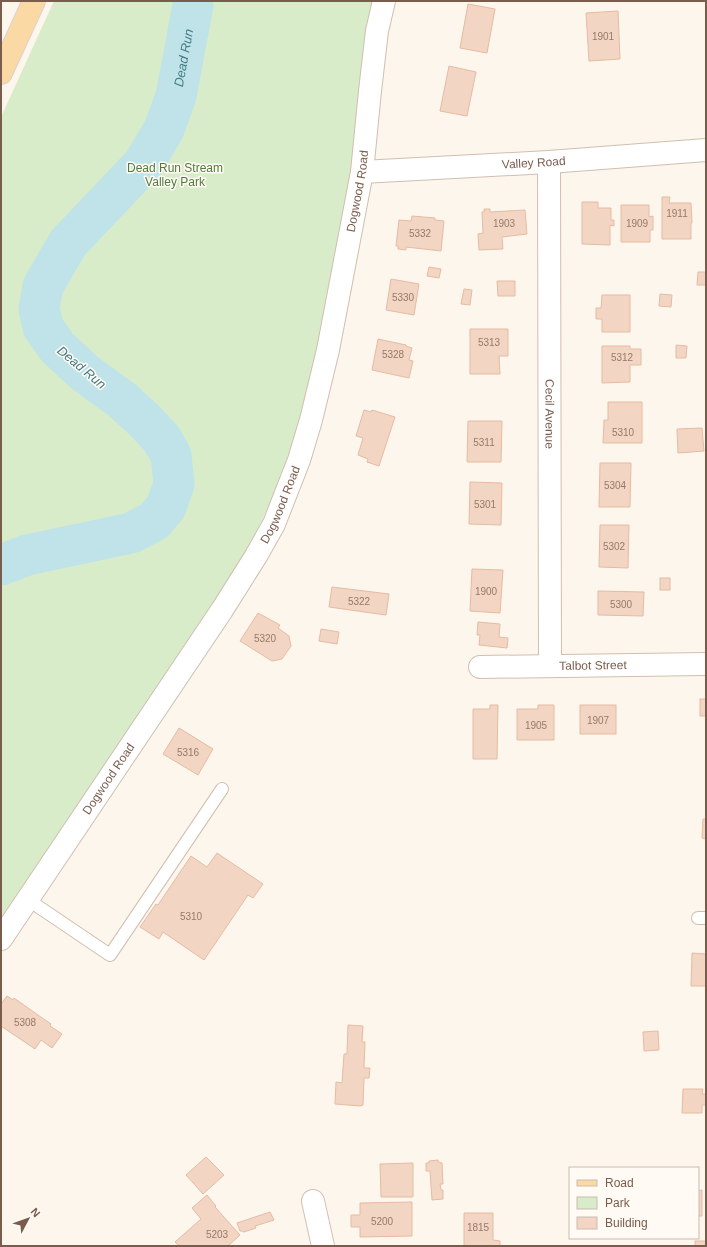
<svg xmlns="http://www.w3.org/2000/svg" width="707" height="1247" font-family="Helvetica,sans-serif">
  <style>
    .green { fill: #d8ecc9 }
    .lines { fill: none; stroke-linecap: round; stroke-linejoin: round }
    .river { stroke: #bfe3e8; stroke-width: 41 }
    .building { fill: #f3d5c3; stroke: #e6bba3 }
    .service-casing { stroke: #d1beb0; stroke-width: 14 }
    .minor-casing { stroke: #d1beb0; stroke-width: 24 }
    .tertiary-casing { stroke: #d1beb0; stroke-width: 24 }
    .primary-casing { stroke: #dad1cd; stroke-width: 24 }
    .service { stroke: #fff; stroke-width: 12 }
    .minor { stroke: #fff; stroke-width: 22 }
    .tertiary { stroke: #fff; stroke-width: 22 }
    .primary { stroke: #fbd9a5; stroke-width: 22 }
    .labels { text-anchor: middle; stroke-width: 3; stroke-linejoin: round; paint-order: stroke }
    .number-label { font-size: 10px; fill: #987a6a }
    .street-label { font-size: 12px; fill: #7a5c4d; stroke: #fffaf3 }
    .park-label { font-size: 12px; fill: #537a41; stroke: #fffaf3 }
    .water-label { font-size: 13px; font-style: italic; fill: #437c86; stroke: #fffaf3 }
  </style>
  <rect width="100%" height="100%" fill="#fdf6ec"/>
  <path class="green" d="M54,1H375L350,186L310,381L290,454L278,485L255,536L209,610L1,922V117Z"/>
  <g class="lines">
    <path class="river" id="s1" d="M1,565L27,555L131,533L154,521L166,507L174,484L171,455L161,438L144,420L122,400L85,373L57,347L43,327L39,309L43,286L68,243L144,163L164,129L176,96L193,5V1"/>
  </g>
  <g class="building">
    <path d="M468,4L495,9L487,53L460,48Z"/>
    <path d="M618,11L620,59L589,61L586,13Z"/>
    <path d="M449,66L476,72L467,116L440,111Z"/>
    <path d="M662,197H670L669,203H691L692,223H691V239H662Z"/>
    <path d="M582,202H598V208H611V220H614V226L610,225V245L582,244Z"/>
    <path d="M621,205H649V217L653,216V230H650V242H621Z"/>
    <path d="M484,209H490V212L525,210L527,234L502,237L503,249L479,250L478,234L483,233L482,212H484Z"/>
    <path d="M412,216L435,218V220L444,221L441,251L406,247V250L398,249V246H396L399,220L411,221Z"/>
    <path d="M429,267L441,269L439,278L427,276Z"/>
    <path d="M698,272H706V285H697Z"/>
    <path d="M391,279L419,284L414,315L386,310Z"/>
    <path d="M497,281H515V296H498Z"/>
    <path d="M464,289L472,290L470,305L461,304Z"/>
    <path d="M660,294L672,295L671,307L659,306Z"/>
    <path d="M602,295H630V332H602V319H596V308H601Z"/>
    <path d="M470,329H508V356H499L500,374H470Z"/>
    <path d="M378,339L406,345V346L412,348L409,360L413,361L409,378L372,370Z"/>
    <path d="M676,345L687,346L686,358H676Z"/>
    <path d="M602,346H630V349H641V365H630V382L602,383Z"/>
    <path d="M608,402H642V443H603L604,420H608Z"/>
    <path d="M364,410L371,412L372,410L395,417L379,466L367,462L368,459L358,455L363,438L356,436Z"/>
    <path d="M468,421H502L501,462H467Z"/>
    <path d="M702,428L704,451L678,453L677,429Z"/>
    <path d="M600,463H631L630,507H599Z"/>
    <path d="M470,482L502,483L501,525L469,524Z"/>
    <path d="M600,525H629L628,568L599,567Z"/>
    <path d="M472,569L503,570L500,613L470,611Z"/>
    <rect x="660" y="578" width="10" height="12"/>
    <path d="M332,587L389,594L386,615L329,607Z"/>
    <path d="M598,591L644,592L643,616L598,615Z"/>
    <path d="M258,613L280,625L278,628L289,636L291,646L282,659L272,661L240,641Z"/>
    <path d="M478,622L500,624L499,637L508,638L507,648L479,645L480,635H477Z"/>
    <path d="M321,629L339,632L337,644L319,641Z"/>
    <rect x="700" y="699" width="6" height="17"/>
    <path d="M490,705H498L497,759H473V709H490Z"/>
    <path d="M538,705H554V740H517V709H538Z"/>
    <rect x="580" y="705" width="36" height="29"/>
    <path d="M179,728L213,749L198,775L163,754Z"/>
    <path d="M703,819H706V839L702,838Z"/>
    <path d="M217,853L263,884L253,898L248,895L204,960L163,932L159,939L140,927L156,904L158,905L191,856L207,867Z"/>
    <path d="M692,953L706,954V986H691Z"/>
    <path d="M7,996L13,1000L14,998L45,1020L51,1024L50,1026L62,1034L52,1048L41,1040L35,1049L1,1026V1004Z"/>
    <path d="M348,1025L363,1026L362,1042H365L364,1068H370L369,1078H364L363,1105L360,1106L335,1104L336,1082L342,1083L344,1054H347Z"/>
    <path d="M658,1031L659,1050L644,1051L643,1032Z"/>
    <path d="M683,1089H703L702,1094H706V1105H702V1113H682Z"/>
    <path d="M206,1157L224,1175L203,1194L186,1175Z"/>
    <path d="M438,1160V1162L442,1163L443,1184H440L441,1190H443V1199L432,1200L430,1171H426V1163H429V1161Z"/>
    <path d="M413,1163V1197H381L380,1164Z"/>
    <path d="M702,1190V1216H698V1191Z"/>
    <path d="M207,1195L216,1206L215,1207L240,1235L228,1246H179L175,1242L201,1219L192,1208Z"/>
    <path d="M412,1202V1236L360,1237V1227H351V1215H360V1203Z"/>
    <path d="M270,1212L274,1220L255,1226L256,1228L244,1232L242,1231H240L237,1223Z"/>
    <path d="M464,1213H493V1240L500,1241V1246H464Z"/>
    <rect x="695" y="1241" width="11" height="5"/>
  </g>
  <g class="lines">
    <defs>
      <g id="service">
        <path d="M27,899L110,955L222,789"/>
        <path d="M698,918H706"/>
      </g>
      <g id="minor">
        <path id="s2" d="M549,162L550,666"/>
        <path id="s3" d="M362,172L549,162L706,150"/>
        <path id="s4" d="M480,667L706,664"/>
        <path d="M313,1201L323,1246"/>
      </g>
      <g id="tertiary">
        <path id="s5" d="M1,939L222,610L256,556L274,524L299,460L311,420L328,350L362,172L370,91L377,31L384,1"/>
      </g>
      <path id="primary" d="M1,73L34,1"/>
    </defs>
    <use href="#service" class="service-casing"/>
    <use href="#minor" class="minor-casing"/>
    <use href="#tertiary" class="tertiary-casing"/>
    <use href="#primary" class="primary-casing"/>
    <use href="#service" class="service"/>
    <use href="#minor" class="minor"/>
    <use href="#tertiary" class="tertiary"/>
    <use href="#primary" class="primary"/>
  </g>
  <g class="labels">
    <g class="number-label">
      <text x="603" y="40">1901</text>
      <text x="677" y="217">1911</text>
      <text x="504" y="227">1903</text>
      <text x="637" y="227">1909</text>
      <text x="420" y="237">5332</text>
      <text x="403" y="301">5330</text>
      <text x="489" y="346">5313</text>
      <text x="393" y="358">5328</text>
      <text x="622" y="361">5312</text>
      <text x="623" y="436">5310</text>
      <text x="484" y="446">5311</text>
      <text x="615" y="489">5304</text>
      <text x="485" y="508">5301</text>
      <text x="614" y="550">5302</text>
      <text x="486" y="595">1900</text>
      <text x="359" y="605">5322</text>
      <text x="621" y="608">5300</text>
      <text x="265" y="642">5320</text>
      <text x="598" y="724">1907</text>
      <text x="536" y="729">1905</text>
      <text x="188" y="756">5316</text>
      <text x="191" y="920">5310</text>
      <text x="25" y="1026">5308</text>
      <text x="382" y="1225">5200</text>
      <text x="478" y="1231">1815</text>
      <text x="217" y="1238">5203</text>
    </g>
    <g class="street-label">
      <text dy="4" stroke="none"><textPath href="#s3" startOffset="172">Valley Road</textPath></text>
      <text dy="4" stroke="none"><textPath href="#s5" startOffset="841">Dogwood Road</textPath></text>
      <text dy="4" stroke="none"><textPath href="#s2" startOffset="252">Cecil Avenue</textPath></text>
      <text dy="4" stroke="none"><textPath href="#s5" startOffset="517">Dogwood Road</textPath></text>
      <text dy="4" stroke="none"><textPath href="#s4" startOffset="113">Talbot Street</textPath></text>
      <text dy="4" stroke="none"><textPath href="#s5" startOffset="193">Dogwood Road</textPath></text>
    </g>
    <g class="park-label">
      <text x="175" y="172">Dead Run Stream<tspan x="175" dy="14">Valley Park</tspan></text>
    </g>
    <g class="water-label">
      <text dy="5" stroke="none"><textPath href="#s1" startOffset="730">Dead Run</textPath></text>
      <text transform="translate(82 367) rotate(40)" y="5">Dead Run</text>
    </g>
  </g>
  <rect width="707" height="1247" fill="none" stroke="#7a5c4d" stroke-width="4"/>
  <rect x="569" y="1167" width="130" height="72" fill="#fffaf3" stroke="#cabbb1"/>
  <rect x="577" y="1180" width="20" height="6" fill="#fbd9a5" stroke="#cabbb1"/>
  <text x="605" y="1187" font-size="12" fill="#7a5c4d">Road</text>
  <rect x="577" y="1197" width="20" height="12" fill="#d8ecc9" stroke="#cabbb1"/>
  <text x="605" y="1207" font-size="12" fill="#7a5c4d">Park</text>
  <rect x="577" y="1217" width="20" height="12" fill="#f3d5c3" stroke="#cabbb1"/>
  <text x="605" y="1227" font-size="12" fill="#7a5c4d">Building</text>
  <g transform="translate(28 1219) rotate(49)" stroke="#fffaf3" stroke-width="3" paint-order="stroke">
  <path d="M0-3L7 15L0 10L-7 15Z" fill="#7a5c4d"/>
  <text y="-6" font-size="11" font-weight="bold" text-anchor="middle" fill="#7a5c4d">N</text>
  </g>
</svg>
